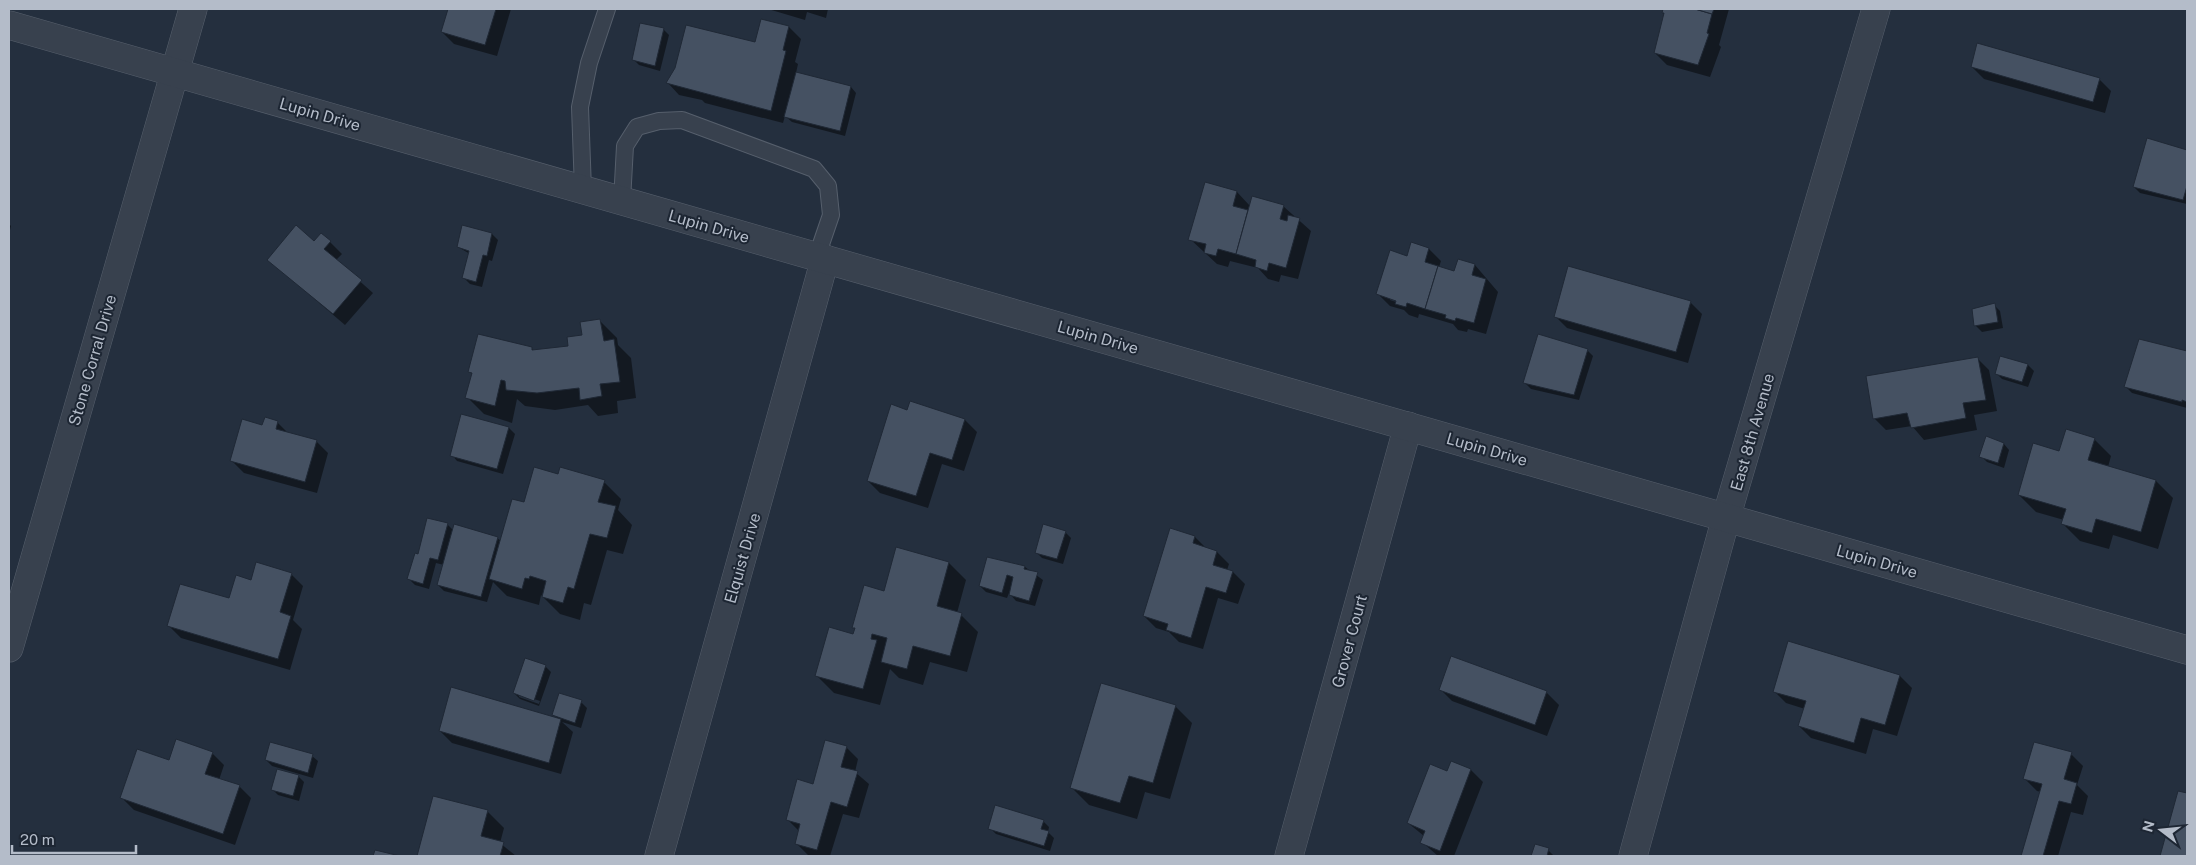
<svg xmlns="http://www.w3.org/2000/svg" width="2196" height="865" font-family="'Public Sans',sans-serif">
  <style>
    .shadow { fill: #0007; fill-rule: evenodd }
    .building { fill: #455162; stroke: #1f2835 }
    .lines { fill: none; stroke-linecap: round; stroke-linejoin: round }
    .service-casing { stroke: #565f6c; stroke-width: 18 }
    .minor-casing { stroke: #565f6c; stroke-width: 29 }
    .tertiary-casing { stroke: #565f6c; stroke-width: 29 }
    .service { stroke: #38414e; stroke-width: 16 }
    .minor { stroke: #38414e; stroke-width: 28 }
    .tertiary { stroke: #38414e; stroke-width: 28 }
    .labels { text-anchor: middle; stroke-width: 4; stroke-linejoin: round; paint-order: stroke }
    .street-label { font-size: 16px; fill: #b4bcc9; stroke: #1d2633 }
  </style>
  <rect width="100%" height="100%" fill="#242f3e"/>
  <g class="shadow">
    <path d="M449,9H511L497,56L454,44L442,32Z"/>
    <path d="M768,9H828L826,18L807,12L805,20Z"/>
    <path d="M1664,9H1732H1729L1719,45L1721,47L1710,77L1667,65L1655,53L1665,15L1663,13Z"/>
    <path d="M762,20L789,27L801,39L795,62L798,64L796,73L851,87L856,93L845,136L792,122L785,116L783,123L705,103L702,100L679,95L668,83L756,44Z"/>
    <path d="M663,29L669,35L660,71L639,65L633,59Z"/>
    <path d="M1972,67L2099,79L2111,91L2105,113L1984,79Z"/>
    <path d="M2148,140L2187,151V204L2140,193L2134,187Z"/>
    <path d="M1237,192L1250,206H1283L1311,231L1298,279L1281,275L1279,282L1268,279L1258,268L1230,261L1228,267L1217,264L1190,239Z"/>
    <path d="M9,224L11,226L9,234Z"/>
    <path d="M463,226L492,234L498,240L492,261L489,260L482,287L470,284L464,278L470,254L458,247Z"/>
    <path d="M315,242H330L342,254L336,260L373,293L345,325L269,260Z"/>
    <path d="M1429,249L1441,261L1439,267L1455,272L1458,260L1475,265L1498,292L1486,334L1468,329L1467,332L1458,330L1453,324L1419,314L1418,318L1409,315L1404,310L1390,306L1378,294L1408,257ZM1390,297L1402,304L1390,300Z"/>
    <path d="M1690,302L1702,314L1688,363L1567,328L1555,316Z"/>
    <path d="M1994,305L2000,311L2003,328L1982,332L1976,326L1973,310Z"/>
    <path d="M600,321L617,338L618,345L631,358L636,398L617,401L618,413L598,416L588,405L555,410L525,406L517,399L512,423L484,414L467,397L473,375L469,371L531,348L534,351L569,347Z"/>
    <path d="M2140,340L2187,353V408L2132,393L2126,387Z"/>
    <path d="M1587,350L1593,356L1579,400L1531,389L1525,383Z"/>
    <path d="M1977,358L1989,370L1997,411L1974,415L1977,430L1924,440L1912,426L1886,430L1874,418Z"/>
    <path d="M2028,365L2034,371L2028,387L2002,379L1996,373Z"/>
    <path d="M908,411L965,420L977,432L964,471L942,464L928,508L880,493L868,481Z"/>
    <path d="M277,422L289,434L316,441L328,453L317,493L244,473L232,461L263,427Z"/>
    <path d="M509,428L515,434L503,474L457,461L452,455Z"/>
    <path d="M2094,439L2111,456L2108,467L2156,481L2173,498L2158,549L2113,535L2109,549L2080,541L2063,524L2064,520L2036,512L2019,495L2060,453Z"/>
    <path d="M2004,444L2009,450L2004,468L1987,462L1981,456Z"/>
    <path d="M558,476L604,482L621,499L618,510L632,525L623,554L607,550L591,605L584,603L580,620L560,614L541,595L539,605L507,596L493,582L487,602L444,591L438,585L444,565L436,563L429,589L415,585L409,579L418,556L447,524L454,531L497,538L501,541L525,503Z"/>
    <path d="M1065,532L1071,538L1063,564L1042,558L1036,552Z"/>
    <path d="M1195,537L1207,549L1217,552L1229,564L1227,570L1233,572L1245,584L1238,604L1218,598L1203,649L1179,642L1169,632L1156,628L1144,616Z"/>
    <path d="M897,549L949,563L966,580L957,613L961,615L978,632L967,672L930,662L923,685L899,678L890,669L880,705L834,693L817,676L854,636L856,629L854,627L885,592Z"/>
    <path d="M1025,567L1043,580L1035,606L1016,601L1009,593L1007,598L986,592L980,586Z"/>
    <path d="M291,574L303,586L293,620L302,629L290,670L181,638L169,626L230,600L252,582Z"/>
    <path d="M1451,658L1547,693L1559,705L1547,736L1452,701L1440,689Z"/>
    <path d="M545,666L551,672L539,706L520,699L514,693ZM519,694L540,701L539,704L519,697Z"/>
    <path d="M1900,676L1912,688L1897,736L1873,729L1866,754L1811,738L1799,726L1805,709L1786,703L1774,691Z"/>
    <path d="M581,702L587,708L581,728L562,722L573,732L561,774L452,743L440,731L558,719L554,715Z"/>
    <path d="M1175,706L1192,723L1170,799L1145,792L1137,819L1089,805L1072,788Z"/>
    <path d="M846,747L858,759L855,772L869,784L859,818L843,814L830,856L808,855L796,843L799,831L787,819Z"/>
    <path d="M212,753L224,765L219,780L239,786L251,798L235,845L134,810L122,798L170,761Z"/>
    <path d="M2071,754L2083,766L2077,785L2088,796L2083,815L2071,812L2058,856H2023L2041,792L2037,791L2025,779Z"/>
    <path d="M312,756L318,761L313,778L272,766L266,760Z"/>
    <path d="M1451,763L1471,770L1483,782L1454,856H1438L1422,842L1424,836L1408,823L1448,773Z"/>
    <path d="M298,776L304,782L299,801L278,795L272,789Z"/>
    <path d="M2179,792L2187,794V856H2161Z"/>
    <path d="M434,798L487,811L504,828L500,843L516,856H419Z"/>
    <path d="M1043,821L1049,827L1048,832L1054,838L1050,851L996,834L990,828Z"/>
    <path d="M1536,845L1548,850L1554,856H1533Z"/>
  </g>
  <g class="building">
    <path d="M448,9H496L485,45L441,32Z"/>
    <path d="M1663,9H1695L1712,14L1707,33L1709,34L1698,65L1654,53L1664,13H1662Z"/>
    <path d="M1695,9H1714L1712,14Z"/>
    <path d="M761,19L789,26L783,50L786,51L771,111L666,83L675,68L686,25L755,42Z"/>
    <path d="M640,23L664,28L655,66L632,60Z"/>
    <path d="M1977,43L2100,78L2093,102L1971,67Z"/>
    <path d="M796,72L851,86L840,131L784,117Z"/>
    <path d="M2147,138L2187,150V186L2183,200L2133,187Z"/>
    <path d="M1205,182L1237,191L1233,206L1248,210L1236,254L1218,249L1216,256L1204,253L1206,244L1188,240Z"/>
    <path d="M1252,196L1284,205L1280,219L1287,221L1288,215L1300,218L1286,268L1269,263L1267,271L1255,267L1256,260L1236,254Z"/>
    <path d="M296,225L314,241L321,233L331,241L324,249L362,280L333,314L267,260Z"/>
    <path d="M462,225L492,233L487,256L483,255L476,282L462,278L469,251L457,247Z"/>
    <path d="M1411,242L1429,248L1425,262L1438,266L1425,309L1407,303L1406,307L1395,304L1396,301L1376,294L1390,250L1407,256Z"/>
    <path d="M1458,259L1475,264L1472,275L1486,279L1474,323L1456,318L1455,321L1445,318L1446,315L1425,309L1438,266L1454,271Z"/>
    <path d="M1568,266L1691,301L1676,352L1554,317Z"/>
    <path d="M1995,303L1998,322L1974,326L1972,309Z"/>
    <path d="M600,319L604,341L614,339L620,382L600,384L602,396L580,400L579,388L537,393L506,390L505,381L501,380L495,406L465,398L472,373L468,372L478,334L532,347V350L568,346L567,337L582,335L580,322Z"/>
    <path d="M1538,334L1588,349L1574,395L1523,383Z"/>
    <path d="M2139,339L2187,351V402L2182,400V402L2124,387Z"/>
    <path d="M2000,356L2028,364L2022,382L1995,374Z"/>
    <path d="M1978,357L1986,400L1963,403L1966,418L1911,428L1907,413L1873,419L1866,376Z"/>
    <path d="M910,401L965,419L952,460L930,453L916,496L867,481L891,404L907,410Z"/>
    <path d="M461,414L509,427L497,469L450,456Z"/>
    <path d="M265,417L278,421L276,429L317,440L305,482L230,461L242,419L262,425Z"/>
    <path d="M2066,429L2095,438L2088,460L2156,480L2141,532L2096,519L2092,533L2061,524L2066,509L2018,495L2033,443L2059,451Z"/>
    <path d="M1986,436L2004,443L1998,463L1979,457Z"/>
    <path d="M534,467L558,474L560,467L605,480L598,502L616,506L607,538L590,534L574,589L568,587L563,603L542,597L546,581L530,576L529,579L525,578L522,589L489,579L512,499L524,502Z"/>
    <path d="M427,518L448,523L438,560L430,558L423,584L407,579L415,553L418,554Z"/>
    <path d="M454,524L498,537L481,597L437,585Z"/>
    <path d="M1043,524L1066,531L1057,559L1035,553Z"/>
    <path d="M1170,528L1195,536L1193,543L1217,551L1213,565L1233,571L1226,593L1206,587L1191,638L1166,630L1168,624L1143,616Z"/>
    <path d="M896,547L949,562L937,606L962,613L950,656L913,646L907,669L881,662L887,638L872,634L871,639L877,640L863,689L815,676L829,627L853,634L855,628H852L864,585L884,591Z"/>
    <path d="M987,557L1025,566L1024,569L1038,572L1029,601L1009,595L1013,577L1007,575L1002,593L979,586Z"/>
    <path d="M256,562L292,573L280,612L291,616L278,659L167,626L180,584L229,598L236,575L251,580Z"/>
    <path d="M1788,641L1900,675L1885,725L1861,718L1854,743L1798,726L1806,701L1773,692Z"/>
    <path d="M1451,656L1547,691L1535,725L1439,690Z"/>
    <path d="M525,658L546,665L534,701L513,693Z"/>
    <path d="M1101,683L1176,705L1153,783L1129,776L1120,803L1070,788Z"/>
    <path d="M451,687L561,719L549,763L439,731Z"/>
    <path d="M559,693L582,700L575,723L552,715Z"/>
    <path d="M176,739L213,752L205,774L240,785L223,834L120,798L137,749L169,760Z"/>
    <path d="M825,740L847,746L841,767L858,771L847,807L831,802L817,850L795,844L800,824L786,820L797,779L813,784Z"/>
    <path d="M270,742L313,754L308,773L265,760Z"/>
    <path d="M2034,742L2072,752L2064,779L2077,783L2071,804L2059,801L2043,856H2021L2042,784L2023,779Z"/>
    <path d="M1451,761L1471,769L1440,851L1420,843L1425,831L1407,823L1430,764L1447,771Z"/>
    <path d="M277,769L299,775L293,796L271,790Z"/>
    <path d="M2178,791L2187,793V856H2160Z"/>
    <path d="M433,796L488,810L481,836L504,842L500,856H417Z"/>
    <path d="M995,805L1044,820L1041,829L1049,831L1044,846L988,829Z"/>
    <path d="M1535,844L1549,848L1547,856H1531Z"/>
    <path d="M375,850L400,856H373Z"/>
  </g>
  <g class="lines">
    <defs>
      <g id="service">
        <path d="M583,190L580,107L589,63L607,9"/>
        <path d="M622,201L625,146L637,127L659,121L682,120L814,169L828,186L831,215L817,256"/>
      </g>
      <g id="minor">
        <path d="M9,648L193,9"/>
        <path d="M659,856L825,259"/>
        <path d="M1289,856L1408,426"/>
        <path d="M1633,856L1726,518L1876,9"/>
      </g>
      <path id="tertiary" d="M9,25L2187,650"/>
    </defs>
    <use href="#service" class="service-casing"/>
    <use href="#minor" class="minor-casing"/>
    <use href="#tertiary" class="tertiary-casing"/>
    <use href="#service" class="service"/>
    <use href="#minor" class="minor"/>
    <use href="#tertiary" class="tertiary"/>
  </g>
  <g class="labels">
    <g class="street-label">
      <text transform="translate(320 114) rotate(16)" y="6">Lupin Drive</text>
      <text transform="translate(709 226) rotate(16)" y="6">Lupin Drive</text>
      <text transform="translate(1098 337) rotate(16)" y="6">Lupin Drive</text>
      <text transform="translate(92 360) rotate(-74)" y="6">Stone Corral Drive</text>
      <text transform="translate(1752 432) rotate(-74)" y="6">East 8th Avenue</text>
      <text transform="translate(1487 449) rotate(16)" y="6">Lupin Drive</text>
      <text transform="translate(742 558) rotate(-74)" y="6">Elquist Drive</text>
      <text transform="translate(1877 561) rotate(16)" y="6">Lupin Drive</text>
      <text transform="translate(1349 641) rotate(-75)" y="6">Grover Court</text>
    </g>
  </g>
  <rect width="2196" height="865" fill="none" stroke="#b4bcc9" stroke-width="20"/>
  <g transform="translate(2161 830) rotate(286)" stroke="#1d2633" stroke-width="4" paint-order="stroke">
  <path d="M0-4L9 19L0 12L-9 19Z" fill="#b4bcc9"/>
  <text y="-8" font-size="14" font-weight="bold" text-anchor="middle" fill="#b4bcc9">N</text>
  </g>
  <path d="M12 845v8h124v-8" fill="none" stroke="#b4bcc9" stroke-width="2.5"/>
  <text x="20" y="845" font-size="15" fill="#b4bcc9" stroke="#1d2633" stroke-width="4" paint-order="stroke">20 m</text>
</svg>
